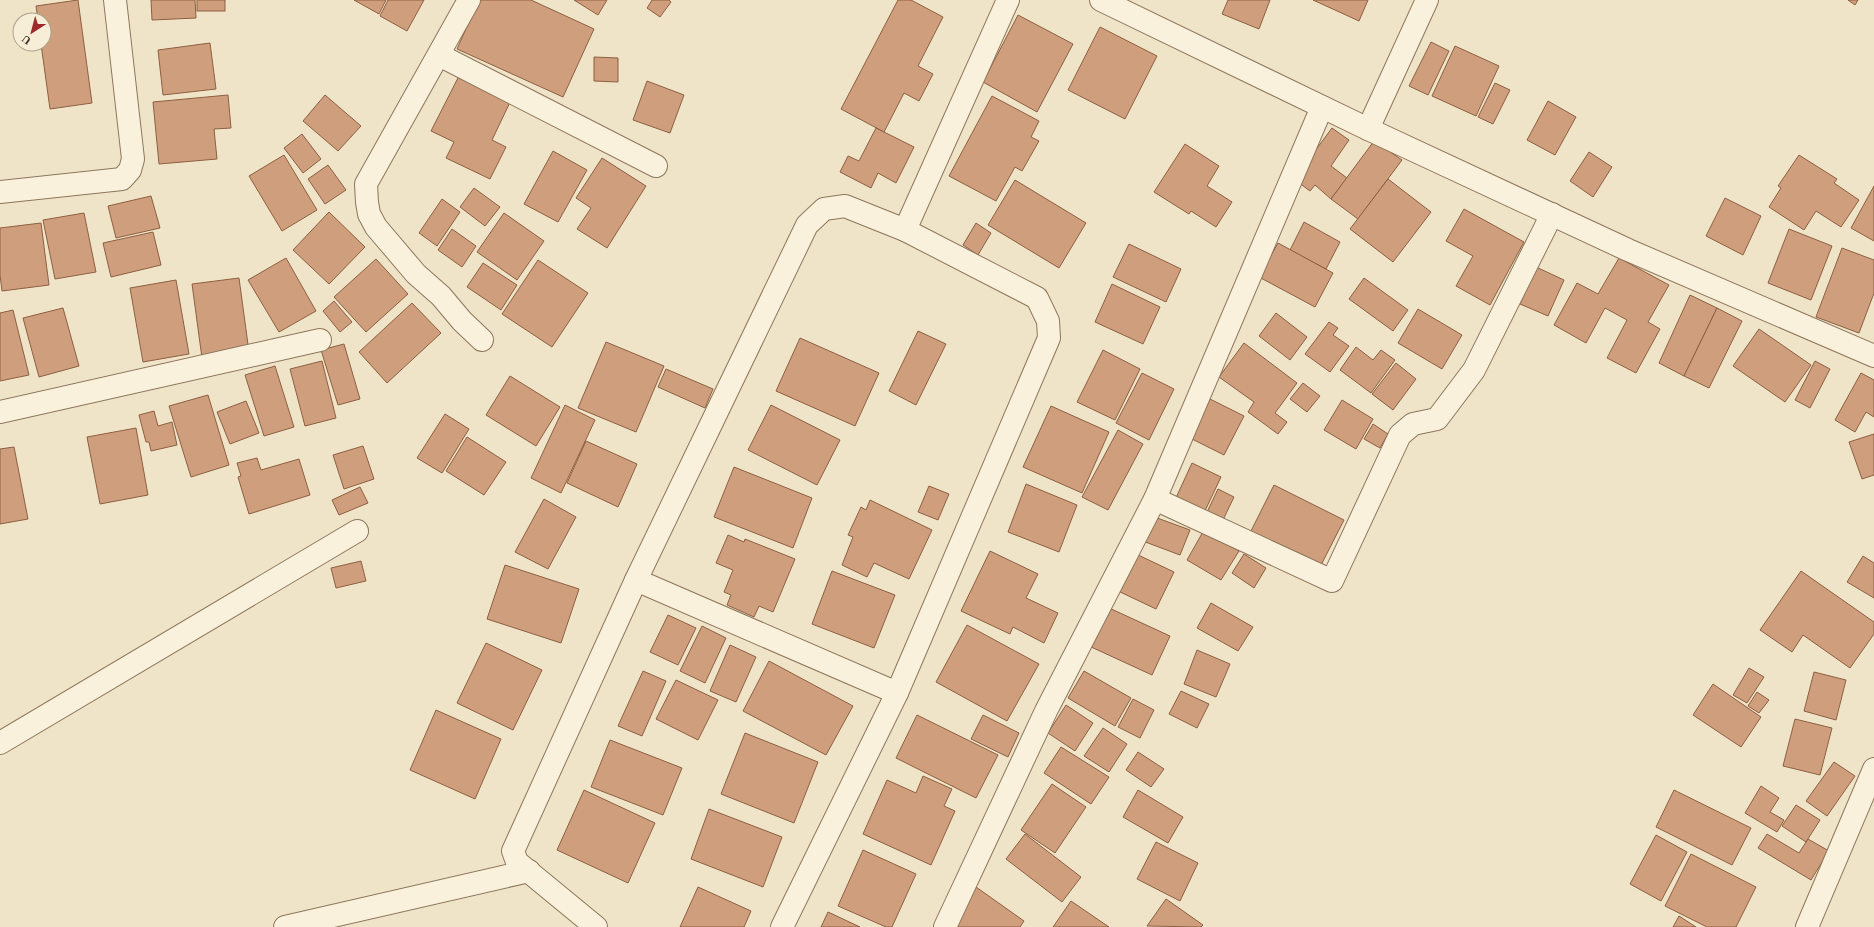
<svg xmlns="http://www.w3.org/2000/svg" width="1874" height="927" font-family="'Times New Roman',serif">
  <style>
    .building { fill: #cf9f7d; stroke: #8d5f41 }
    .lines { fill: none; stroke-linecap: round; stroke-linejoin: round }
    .minor-casing { stroke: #8d765c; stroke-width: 24 }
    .minor { stroke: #faf1dc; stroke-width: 22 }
  </style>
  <rect width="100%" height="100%" fill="#f0e4c8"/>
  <g class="building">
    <path d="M78,0L92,103L50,109L41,44H44V20H38L36,6Z"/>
    <path d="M151,0H195L196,18L152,20Z"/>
    <rect x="197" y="0" width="28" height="11"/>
    <path d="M354,0H386L379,14Z"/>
    <path d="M388,0H424L407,31L380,16Z"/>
    <path d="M479,0H531L594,29L563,97L457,49Z"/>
    <path d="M574,0H607L598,15Z"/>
    <path d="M652,0H669L671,2L660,17L647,8Z"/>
    <path d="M898,0H911L943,17L918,66L933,74L919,101L904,93L884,132L841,109Z"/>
    <path d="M1228,0H1270L1259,29L1222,14Z"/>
    <path d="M1313,0H1368L1359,21Z"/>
    <path d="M1848,0H1858L1855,5Z"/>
    <path d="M1018,15L1073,44L1037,112L983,82Z"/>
    <path d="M1100,27L1157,56L1125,119L1068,90Z"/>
    <path d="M1431,42L1449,51L1428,95L1409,86Z"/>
    <path d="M210,43L216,89L163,95L158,50Z"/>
    <path d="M1455,46L1499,66L1476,116L1432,96Z"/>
    <path d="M594,57L618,58V82L594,81Z"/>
    <path d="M461,72L512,98L492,140L506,147L490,179L446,158L454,142L431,131Z"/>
    <path d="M647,81L684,95L670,133L633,120Z"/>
    <path d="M1495,83L1510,90L1493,124L1478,117Z"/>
    <path d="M228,95L231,128L214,129L217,159L159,164L153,102Z"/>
    <path d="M325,95L361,126L338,151L303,121Z"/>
    <path d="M992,96L1039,121L1031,137L1039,141L1022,171L1015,167L996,201L949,176Z"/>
    <path d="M1548,101L1576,117L1555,155L1527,140Z"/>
    <path d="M876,128L914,147L896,183L878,173L871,188L840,172L848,156L859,161Z"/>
    <path d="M1332,128L1349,140L1331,166L1347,178L1331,199L1315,185L1310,191L1294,179Z"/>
    <path d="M302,134L321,159L303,173L284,148Z"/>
    <path d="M1374,141L1402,160L1358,219L1331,199Z"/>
    <path d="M1185,144L1219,166L1207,186L1232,202L1216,227L1191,211L1189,214L1154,192Z"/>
    <path d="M553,151L587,170L558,222L524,204Z"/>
    <path d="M1589,152L1612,167L1593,197L1570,181Z"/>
    <path d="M284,155L317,210L282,231L249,176Z"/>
    <path d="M1799,155L1837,179L1834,183L1859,200L1841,227L1816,211L1804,230L1769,207L1781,188L1778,186Z"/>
    <path d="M602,158L646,186L607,248L577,229L591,208L576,198Z"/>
    <path d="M328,165L346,190L325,204L308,179Z"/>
    <path d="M1388,179L1431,212L1393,262L1350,229Z"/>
    <path d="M1015,180L1086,223L1059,268L988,225Z"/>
    <path d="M1874,186V241L1851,228Z"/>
    <path d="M474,188L500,207L485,226L460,207Z"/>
    <path d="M151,196L160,228L116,238L108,206Z"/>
    <path d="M1725,198L1761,216L1743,255L1706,236Z"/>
    <path d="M442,199L460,212L437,246L419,233Z"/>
    <path d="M1464,209L1524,242L1490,305L1456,286L1473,256L1446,241Z"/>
    <path d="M329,212L365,247L329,284L293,250Z"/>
    <path d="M84,213L96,272L55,279L43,220Z"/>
    <path d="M504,213L544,241L517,280L477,252Z"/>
    <path d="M1304,222L1340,242L1326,269L1290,250Z"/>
    <path d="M41,223L49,285L2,291L0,275V228Z"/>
    <path d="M976,223L991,233L978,255L963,245Z"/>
    <path d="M452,229L476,246L462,267L438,250Z"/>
    <path d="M1789,229L1832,246L1811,300L1768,283Z"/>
    <path d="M153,232L161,265L111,277L103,243Z"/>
    <path d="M1278,243L1333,273L1315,307L1259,277Z"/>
    <path d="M1129,244L1181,269L1166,302L1113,277Z"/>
    <path d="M1842,248L1874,260V293L1859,333L1816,317Z"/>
    <path d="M286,258L316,311L279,332L248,280Z"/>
    <path d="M1619,258L1669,285L1648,322L1660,329L1636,373L1607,358L1627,320L1605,308L1586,343L1554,325L1577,283L1598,294Z"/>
    <path d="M376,259L408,294L366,332L334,297Z"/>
    <path d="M538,260L588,293L552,347L502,314Z"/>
    <path d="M483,263L517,285L501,310L467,287Z"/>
    <path d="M1536,267L1564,280L1548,316L1520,304Z"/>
    <path d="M239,278L249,352L202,358L192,284Z"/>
    <path d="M1364,278L1408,310L1393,331L1349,299Z"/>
    <path d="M176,280L189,354L143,362L130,288Z"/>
    <path d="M1112,284L1160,307L1143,344L1095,322Z"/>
    <path d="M1690,295L1717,308L1684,376L1659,363Z"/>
    <path d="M334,301L352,322L340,332L323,311Z"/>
    <path d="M412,303L441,333L387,383L359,352Z"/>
    <path d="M63,308L79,366L39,377L23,318Z"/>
    <path d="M1717,308L1742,321L1709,388L1684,376Z"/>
    <path d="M1418,309L1462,335L1442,369L1398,343Z"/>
    <path d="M13,310L29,375L0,381V313Z"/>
    <path d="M1276,313L1307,337L1290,360L1259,336Z"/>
    <path d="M1329,322L1338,328L1333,335L1349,346L1330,372L1305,354Z"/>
    <path d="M1759,329L1811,365L1785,402L1733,366Z"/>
    <path d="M918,331L946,344L916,405L889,391Z"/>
    <path d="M800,338L879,373L855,426L776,391Z"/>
    <path d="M606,342L664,366L636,432L578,408Z"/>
    <path d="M1244,343L1297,383L1275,413L1287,422L1278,434L1248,412L1254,402L1219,377Z"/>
    <path d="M344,344L360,399L338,405L321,350Z"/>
    <path d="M1356,347L1373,360L1381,350L1395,360L1371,393L1340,370Z"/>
    <path d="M1103,350L1140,369L1115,420L1077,402Z"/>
    <path d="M322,361L336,418L305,426L290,369Z"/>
    <path d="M1815,361L1830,369L1810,408L1795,400Z"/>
    <path d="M1396,363L1416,379L1393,410L1372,394Z"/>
    <path d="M275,366L294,427L264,436L245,375Z"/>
    <path d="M666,369L713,389L705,408L658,387Z"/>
    <path d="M1142,373L1174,389L1149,440L1116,423Z"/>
    <path d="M1861,373L1874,380V417L1866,412L1855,432L1835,420Z"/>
    <path d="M510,376L560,407L536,446L486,415Z"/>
    <path d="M1303,383L1320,396L1307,412L1290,399Z"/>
    <path d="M208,395L229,465L191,477L169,406Z"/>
    <path d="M1208,398L1244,416L1224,455L1188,437Z"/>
    <path d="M1342,400L1373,419L1356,449L1324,430Z"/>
    <path d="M246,401L259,433L230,444L217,412Z"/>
    <path d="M565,405L595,420L561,493L531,478Z"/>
    <path d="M771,405L840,440L817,485L748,450Z"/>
    <path d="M1051,406L1109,432L1082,493L1023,467Z"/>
    <path d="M154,411L158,426L172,422L177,445L151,451L149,442H146L139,415Z"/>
    <path d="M445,414L469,429L442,473L417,458Z"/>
    <path d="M1373,424L1388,434L1380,448L1364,439Z"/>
    <path d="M136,428L148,495L100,504L87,437Z"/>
    <path d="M1118,430L1143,444L1108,510L1082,497Z"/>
    <path d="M1874,434V475L1862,479L1849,442Z"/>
    <path d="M467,437L506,462L484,495L446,471Z"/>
    <path d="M586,441L637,464L618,507L567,483Z"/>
    <path d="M363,446L374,479L344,489L333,455Z"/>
    <path d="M14,447L28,519L0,524V449Z"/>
    <path d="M257,458L261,470L299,459L310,495L249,514L238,477L241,476L237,463Z"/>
    <path d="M1192,463L1221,477L1204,513L1175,500Z"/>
    <path d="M734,467L812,498L793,548L714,517Z"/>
    <path d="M1026,484L1077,505L1059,552L1008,532Z"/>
    <path d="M1274,485L1344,520L1320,567L1250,533Z"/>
    <path d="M929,486L949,494L938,520L918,512Z"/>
    <path d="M360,487L368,503L339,515L332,500Z"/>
    <path d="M1218,489L1234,497L1223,520L1207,512Z"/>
    <path d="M544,499L576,517L548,569L515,552Z"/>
    <path d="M870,500L932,530L909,579L874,563L867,577L842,565L853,537L848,535L861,507L866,510Z"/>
    <path d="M1149,515L1190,530L1180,555L1140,540Z"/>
    <path d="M1204,530L1239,551L1221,580L1187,560Z"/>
    <path d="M728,535L744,542L745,539L795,559L773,612L759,606L754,617L727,605L731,595L724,592L733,570L716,563Z"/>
    <path d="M990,551L1038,574L1026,598L1058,613L1044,643L1013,627L1010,634L961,611Z"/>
    <path d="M1134,553L1174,572L1156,609L1116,590Z"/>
    <path d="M1244,554L1266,568L1254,588L1232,573Z"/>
    <path d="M1863,556L1874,563V598L1847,582Z"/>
    <path d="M361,561L366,581L336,588L331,568Z"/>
    <path d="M505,565L579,589L561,643L487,619Z"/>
    <path d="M832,571L895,595L874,648L812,624Z"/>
    <path d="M1801,571L1874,622V634L1850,668L1803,635L1792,652L1760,630Z"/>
    <path d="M1211,603L1253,627L1238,651L1197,628Z"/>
    <path d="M1107,607L1170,636L1152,675L1089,646Z"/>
    <path d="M668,615L696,628L678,665L650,652Z"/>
    <path d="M967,625L1039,664L1007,721L936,682Z"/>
    <path d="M702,626L726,638L705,683L680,671Z"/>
    <path d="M486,643L542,670L513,730L457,703Z"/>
    <path d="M730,645L756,657L736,702L710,691Z"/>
    <path d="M1197,650L1230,664L1216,697L1184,684Z"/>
    <path d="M769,661L853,706L826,755L743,711Z"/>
    <path d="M1749,668L1764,677L1747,703L1733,695Z"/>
    <path d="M643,671L666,681L642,736L618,726Z"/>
    <path d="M1084,671L1131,698L1115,726L1068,698Z"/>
    <path d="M1814,672L1846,680L1836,720L1804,711Z"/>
    <path d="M676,680L718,700L698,740L656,719Z"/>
    <path d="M1713,684L1761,717L1741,747L1693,715Z"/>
    <path d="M1181,691L1209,704L1197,728L1169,714Z"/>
    <path d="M1757,692L1769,700L1759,713L1748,706Z"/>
    <path d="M1133,699L1154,710L1140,738L1118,727Z"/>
    <path d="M1066,705L1093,723L1075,751L1048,733Z"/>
    <path d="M436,710L501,739L475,799L410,770Z"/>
    <path d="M917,715L998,755L976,798L896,758Z"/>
    <path d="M983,715L1019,733L1008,757L971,739Z"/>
    <path d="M1795,719L1832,728L1820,775L1783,766Z"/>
    <path d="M1103,728L1127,744L1109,772L1084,756Z"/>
    <path d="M745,733L818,762L794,823L721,794Z"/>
    <path d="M610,740L682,768L663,815L591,787Z"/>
    <path d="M1061,747L1109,777L1091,804L1044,773Z"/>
    <path d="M1138,752L1164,769L1151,787L1126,770Z"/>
    <path d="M1834,762L1855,776L1827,816L1806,801Z"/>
    <path d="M923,776L952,789L944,806L955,811L931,865L863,834L887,780L916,793Z"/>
    <path d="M1052,784L1086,807L1055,853L1021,830Z"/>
    <path d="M1761,786L1779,798L1770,812L1784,820L1777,832L1745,813Z"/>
    <path d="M584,790L655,823L628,883L557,850Z"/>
    <path d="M1138,790L1183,817L1168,843L1123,817Z"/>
    <path d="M1674,790L1751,828L1732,865L1656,827Z"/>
    <path d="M1796,805L1820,820L1806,842L1782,826Z"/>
    <path d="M709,809L782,837L763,887L691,859Z"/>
    <path d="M1025,834L1081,877L1062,902L1006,859Z"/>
    <path d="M1767,834L1799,853L1808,839L1829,851L1811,880L1758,848Z"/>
    <path d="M1656,835L1687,852L1661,901L1630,884Z"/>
    <path d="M1156,842L1198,863L1180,901L1137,879Z"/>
    <path d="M863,850L916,874L892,927H886L838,906Z"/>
    <path d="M1691,854L1756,887L1736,927H1707L1665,906Z"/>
    <path d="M698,887L751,911L744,927H680Z"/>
    <path d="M976,887L1024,921L1020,927H958L951,922Z"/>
    <path d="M1166,899L1203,925L1201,927L1147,926Z"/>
    <path d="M1071,901L1109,927H1053Z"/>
    <path d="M828,912L860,927H821Z"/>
    <path d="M1679,916L1696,927H1673Z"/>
  </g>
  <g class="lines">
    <defs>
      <g id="minor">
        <path d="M469,0L366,184L367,202L369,214L376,227L416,274L441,296L462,321L482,340"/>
        <path d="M1101,0L1368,129L1628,250L1874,356"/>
        <path d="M439,55L656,166"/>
        <path d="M1368,129L1427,0"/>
        <path d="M0,192L122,179L130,170L133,159L115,0"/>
        <path d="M0,412L320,340"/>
        <path d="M1155,499L1332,581L1400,435L1413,424L1437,419L1474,370L1552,214"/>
        <path d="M636,580L897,693"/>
        <path d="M0,743L357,531"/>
        <path d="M285,927L529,871"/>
        <path d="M596,927L517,862L513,851L636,580L807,225L824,209L845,206L905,230"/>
        <path d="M782,927L897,693L1049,338L1048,321L1037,298L905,230L1008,0"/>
        <path d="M945,927L1046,711L1155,499L1322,107"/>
        <path d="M1807,927L1874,769"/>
      </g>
    </defs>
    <use href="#minor" class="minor-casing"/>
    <use href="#minor" class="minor"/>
  </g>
  <g transform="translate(32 32) rotate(216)"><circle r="19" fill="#f7eed8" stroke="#ada18e"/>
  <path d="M0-3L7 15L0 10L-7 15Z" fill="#9e2a2b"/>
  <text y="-6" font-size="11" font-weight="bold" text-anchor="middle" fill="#3d2e20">U</text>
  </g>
</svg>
